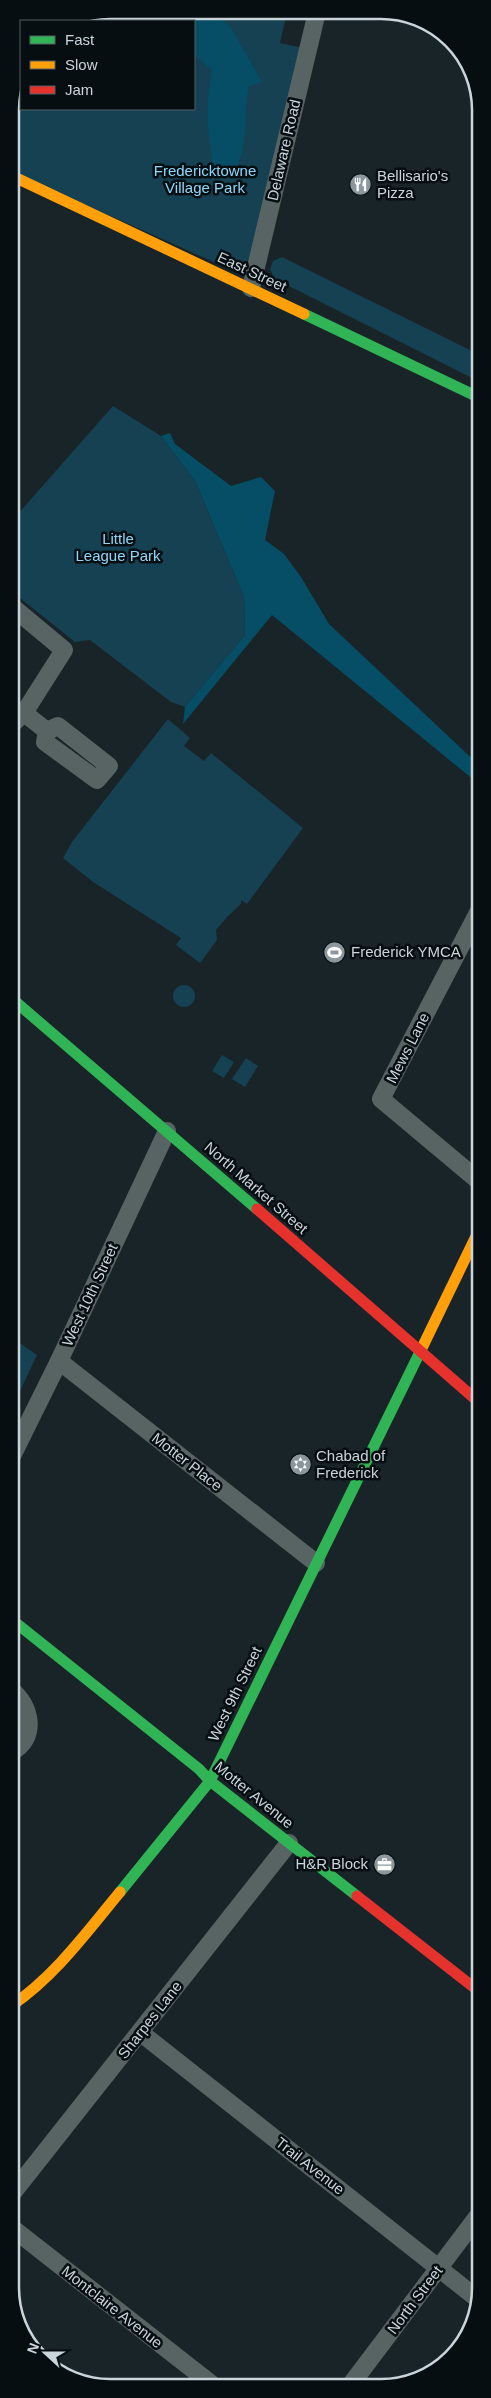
<svg xmlns="http://www.w3.org/2000/svg" width="491" height="2398" font-family="Helvetica,sans-serif">
  <style>
    .green { fill: #154152 }
    .forest { fill: #054e65 }
    .lines { fill: none; stroke-linecap: round; stroke-linejoin: round }
    .street { stroke: #586364; stroke-width: 18 }
    .fast { stroke: #30b455; stroke-width: 11 }
    .slow { stroke: #ff9f0a; stroke-width: 11 }
    .jam { stroke: #e5322d; stroke-width: 11 }
    .labels { text-anchor: middle; stroke-width: 5; stroke-linejoin: round; paint-order: stroke }
    .street-label { font-size: 15px; fill: #c9d5da; stroke: #060e12 }
    .park-label { font-size: 15px; fill: #8dd8fa; stroke: #060e12 }
    .poi-label { font-size: 15px; fill: #c9d5da; stroke: #060e12; text-anchor: start }
    .rim { fill: none; stroke: #c9d5da; stroke-width: 2.5 }
  </style>
  <rect width="100%" height="100%" fill="#192429"/>
  <g class="green">
    <path d="M109,10L287,12L280,43L312,50L260,251L243,264L225,267L10,171C10,141 4,91 21,66V109H194V21H66L72,17Z"/>
    <path d="M282,257L480,355V382L275,279L270,270L273,261Z"/>
    <path d="M113,406L161,436L195,481L244,597L245,635L185,707L171,702L90,640L75,642L10,590V523Z"/>
    <path d="M168,719L190,738L184,746L204,761L211,753L303,828L247,904L241,900V904L228,916L216,930L217,940L200,963L176,945L181,938L93,882L63,858L72,842Z"/>
    <circle cx="184" cy="996" r="11"/>
    <path d="M222,1055L234,1062L224,1078L212,1071Z"/>
    <path d="M246,1058L258,1066L245,1087L232,1079Z"/>
    <path d="M11,1337L37,1355L11,1410Z"/>
  </g>
  <g class="forest">
    <path d="M189,11H208L230,26L262,82L249,86C243,114 249,149 234,172L214,168C207,130 205,109 212,70L194,55V21H182Z"/>
    <path d="M170,433L175,444L231,486L261,477L275,491L265,540L284,554L301,577L329,624L480,766V785L272,615L183,724L185,707L245,635L244,597L195,481L161,436Z"/>
  </g>
  <g class="lines">
    <g class="street">
      <path d="M251,288L317,12"/>
      <path d="M10,605L64,650L24,713L10,726"/>
      <path d="M24,713L47,731L45,742L97,780L109,766L58,726L47,731"/>
      <path d="M480,909L381,1099L480,1182"/>
      <path d="M59,1361L316,1563"/>
      <path d="M11,1458L59,1361L167,1131"/>
      <path d="M11,1690C31,1705 38,1739 11,1752"/>
      <path d="M141,2033L479,2300"/>
      <path d="M11,2195L289,1843"/>
      <path d="M11,2227L214,2386"/>
      <path d="M349,2387L481,2212"/>
    </g>
    <g class="fast">
      <path d="M304,314L480,398"/>
      <path d="M10,997L257,1209"/>
      <path d="M11,1619L199,1769L210,1781L120,1892"/>
      <path d="M357,1896L210,1781L421,1350"/>
    </g>
    <g class="slow">
      <path d="M10,175L304,314"/>
      <path d="M421,1350L481,1226"/>
      <path d="M11,2006C55,1976 86,1933 120,1892"/>
    </g>
    <g class="jam">
      <path d="M257,1209L481,1404"/>
      <path d="M357,1896L481,1993"/>
    </g>
  </g>
  <defs>
    <symbol id="restaurant-disc" viewBox="-11 -11 22 22"><circle r="9.5" fill="#8b979c" stroke="#060e12"/><path d="M-5-6h1v4h1v-4h1v4h1v-4h1v5L-1.5 .5V6h-2V.5L-5-1ZM5-6V6H3V1.5H1.5Q1.5-4 5-6Z" fill="#fff"/></symbol>
    <symbol id="stadium-disc" viewBox="-11 -11 22 22"><circle r="9.5" fill="#8b979c" stroke="#060e12"/><path d="M0-5a6.5 5 0 1 0 0 10a6.5 5 0 1 0 0-10ZM-3.5-1.8h7v3.6h-7Z" fill="#fff"/></symbol>
    <symbol id="synagogue-disc" viewBox="-11 -11 22 22"><circle r="9.5" fill="#8b979c" stroke="#060e12"/><path d="M0-6.5L5.6 3.2H-5.6ZM0 6.5L5.6-3.2H-5.6Z" fill="#fff"/></symbol>
    <symbol id="office-disc" viewBox="-11 -11 22 22"><circle r="9.5" fill="#8b979c" stroke="#060e12"/><path d="M-6-3h4V-5.5h4V-3h4V5H-6ZM-1-4.5V-3h2v-1.5ZM-6 0V1H6V0Z" fill="#fff"/></symbol>
  </defs>
  <g fill-rule="evenodd">
    <use href="#restaurant-disc" x="348" y="172" width="25" height="25"/>
    <use href="#stadium-disc" x="322" y="940" width="25" height="25"/>
    <use href="#synagogue-disc" x="288" y="1452" width="25" height="25"/>
    <use href="#office-disc" x="372" y="1852" width="25" height="25"/>
  </g>
  <g class="labels">
    <g class="street-label">
      <text transform="translate(284 150) rotate(-77)" y="5">Delaware Road</text>
      <text transform="translate(252 272) rotate(25)" y="5">East Street</text>
      <text transform="translate(408 1048) rotate(-63)" y="5">Mews Lane</text>
      <text transform="translate(256 1188) rotate(41)" y="5">North Market Street</text>
      <text transform="translate(90 1295) rotate(-65)" y="5">West 10th Street</text>
      <text transform="translate(187 1462) rotate(38)" y="5">Motter Place</text>
      <text transform="translate(235 1694) rotate(-64)" y="5">West 9th Street</text>
      <text transform="translate(254 1795) rotate(39)" y="5">Motter Avenue</text>
      <text transform="translate(150 2020) rotate(-52)" y="5">Sharpes Lane</text>
      <text transform="translate(310 2166) rotate(38)" y="5">Trail Avenue</text>
      <text transform="translate(415 2300) rotate(-53)" y="5">North Street</text>
      <text transform="translate(112 2307) rotate(38)" y="5">Montclaire Avenue</text>
    </g>
    <g class="park-label">
      <text x="205" y="176">Fredericktowne<tspan x="205" dy="17">Village Park</tspan></text>
      <text x="118" y="544">Little<tspan x="118" dy="17">League Park</tspan></text>
    </g>
    <g class="poi-label">
      <text x="377" y="181">Bellisario's<tspan x="377" dy="17">Pizza</tspan></text>
      <text x="351" y="957">Frederick YMCA</text>
      <text x="316" y="1461">Chabad of<tspan x="316" dy="17">Frederick</tspan></text>
      <text x="368" y="1869" text-anchor="end">H&amp;R Block</text>
    </g>
  </g>
  <path d="M0 0H491V2398H0ZM110 19H381A91 91 0 0 1 472 110V2288A91 91 0 0 1 381 2379H110A91 91 0 0 1 19 2288V110A91 91 0 0 1 110 19Z" fill="#060e12" fill-rule="evenodd"/>
  <path class="rim" d="M110 19H381A91 91 0 0 1 472 110V2288A91 91 0 0 1 381 2379H110A91 91 0 0 1 19 2288V110A91 91 0 0 1 110 19Z"/>
  <rect x="20" y="20" width="175" height="90" fill="#060e12" stroke="#545e62"/>
  <rect x="30" y="36" width="25" height="8" fill="#30b455" stroke="#545e62"/>
  <text x="65" y="45" font-size="15" fill="#c9d5da">Fast</text>
  <rect x="30" y="61" width="25" height="8" fill="#ff9f0a" stroke="#545e62"/>
  <text x="65" y="70" font-size="15" fill="#c9d5da">Slow</text>
  <rect x="30" y="86" width="25" height="8" fill="#e5322d" stroke="#545e62"/>
  <text x="65" y="95" font-size="15" fill="#c9d5da">Jam</text>
  <g transform="translate(45 2353) rotate(291)" stroke="#060e12" stroke-width="4" paint-order="stroke">
  <path d="M0-4L9 19L0 12L-9 19Z" fill="#c9d5da"/>
  <text y="-8" font-size="14" font-weight="bold" text-anchor="middle" fill="#c9d5da">N</text>
  </g>
</svg>
